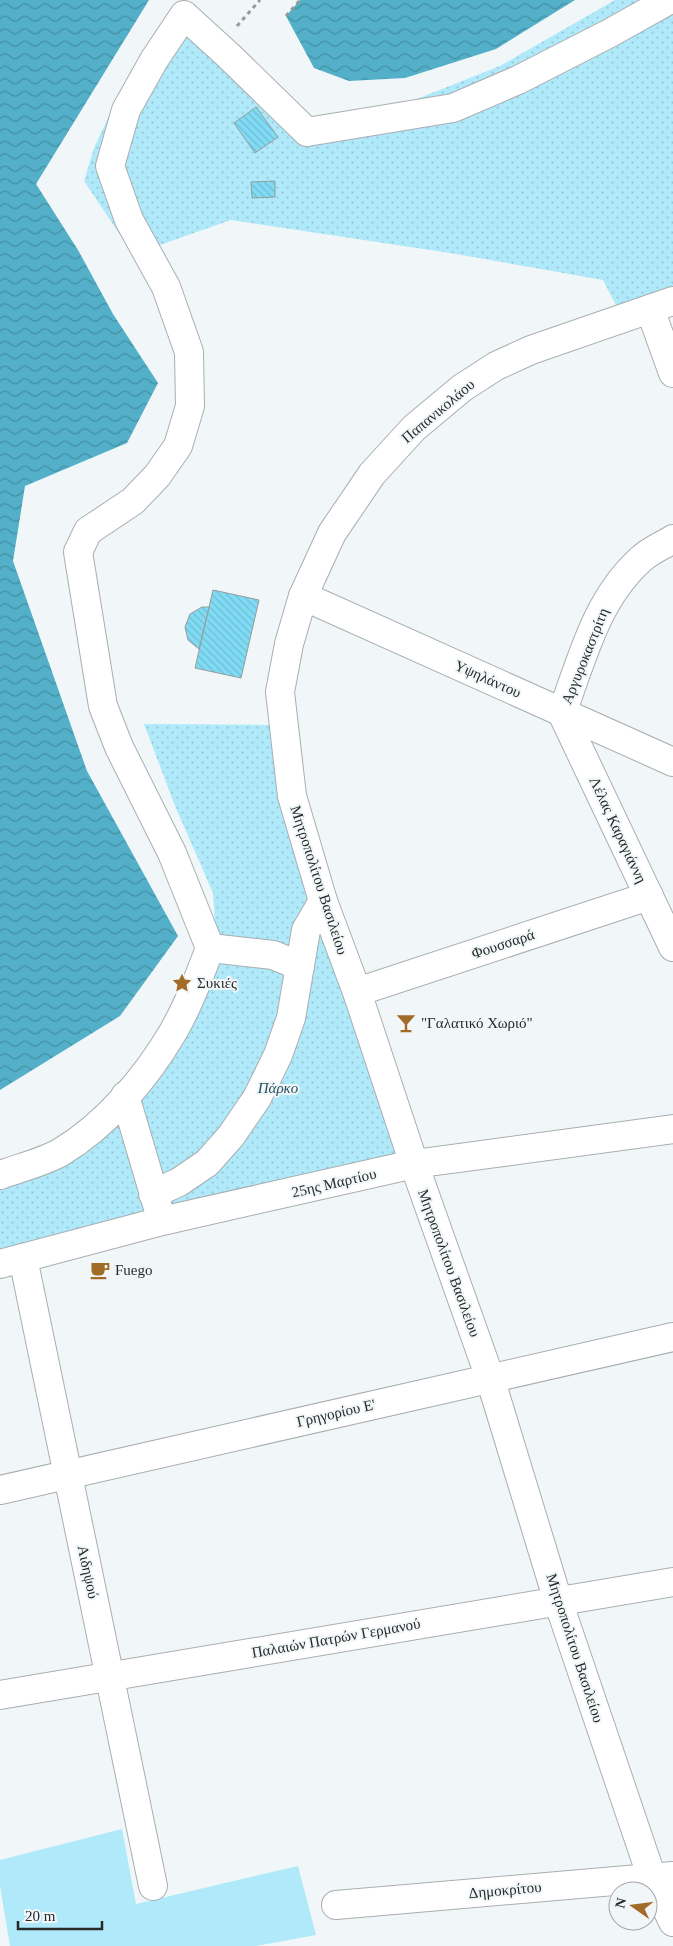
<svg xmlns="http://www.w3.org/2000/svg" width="673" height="1946" font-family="'Times New Roman',serif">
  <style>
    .green { fill: #afe9fa }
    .park { fill: url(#park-dots) }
    .water { fill: url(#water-waves) }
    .building { fill: url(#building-back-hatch); stroke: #969b9c }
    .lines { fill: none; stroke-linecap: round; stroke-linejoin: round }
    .street-casing { stroke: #a9aeb0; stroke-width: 30 }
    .path { stroke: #95999a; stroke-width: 3; stroke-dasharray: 4 4; stroke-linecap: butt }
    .street { stroke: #fff; stroke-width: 28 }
    .labels { text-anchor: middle; stroke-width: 4; stroke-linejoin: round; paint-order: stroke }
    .street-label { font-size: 15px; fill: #282a2a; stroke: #f1f7f8 }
    .poi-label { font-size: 15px; fill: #282a2a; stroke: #f1f7f8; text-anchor: start }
    .park-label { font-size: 15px; font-style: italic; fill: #264f5a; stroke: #f1f7f8 }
  </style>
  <defs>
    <pattern id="park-dots" width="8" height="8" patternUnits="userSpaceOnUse" patternTransform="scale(1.25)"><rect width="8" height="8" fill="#afe9fa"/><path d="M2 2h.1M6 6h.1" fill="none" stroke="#97c8d6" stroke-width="1.8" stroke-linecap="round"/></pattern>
    <pattern id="water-waves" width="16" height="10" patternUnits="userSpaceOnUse" patternTransform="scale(1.25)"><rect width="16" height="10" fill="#53b0c8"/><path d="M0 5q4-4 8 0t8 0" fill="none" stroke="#458fa3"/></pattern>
    <pattern id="building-back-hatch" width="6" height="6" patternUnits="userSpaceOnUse" patternTransform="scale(1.25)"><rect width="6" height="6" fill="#80dcf5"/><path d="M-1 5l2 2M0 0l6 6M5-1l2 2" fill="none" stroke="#6fbdd2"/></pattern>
  </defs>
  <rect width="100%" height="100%" fill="#f1f7f8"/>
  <path class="green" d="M122,1829L136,1904L298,1866L316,1935L256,1946H10L0,1886V1860Z"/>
  <g class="park">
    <path d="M615,0H673V293L619,311L603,280L450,253L231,220L157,246L135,257L84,181L94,148L114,105L185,1L290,101L316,122L389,110L500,66Z"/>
    <path d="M144,724L284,725L414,1164L0,1264V1183L86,1154L187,1035L218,964L213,893L175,806Z"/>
  </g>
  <g class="water">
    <path d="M0,0H149L36,184L78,250L113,314L158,383L127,443L25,486L13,561L87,771L178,936L120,1016L0,1090Z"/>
    <path d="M300,0H575L496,49L405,78L349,81L314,68L286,16Z"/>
  </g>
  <g class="building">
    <path d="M256,107L278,137L255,153L234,123Z"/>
    <path d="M275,181V197L252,198L251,182Z"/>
    <path d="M213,590L259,600L241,678L195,668Z"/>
    <path d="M202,607H209L199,649L188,640L185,627L190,614Z"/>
  </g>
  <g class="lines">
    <defs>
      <g id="street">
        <path d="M673,301L531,350L496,366L462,388L414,428L372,474L332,533L303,596L289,644L280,692L292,796L323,901L357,992L414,1164L490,1378L558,1601L652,1878L673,1922"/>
        <path d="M650,309L673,373"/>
        <path d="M673,539C662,546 649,551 640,560C596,600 582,659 562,713L673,947"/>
        <path d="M303,596L673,762"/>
        <path d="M210,948L273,955L300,966"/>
        <path d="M357,992L649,896"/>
        <path d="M125,1096L159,1211"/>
        <path d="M0,1175C19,1168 44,1162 61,1152C106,1125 146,1078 173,1032C188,1006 199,977 210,948L172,853L119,747L103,706L78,552L88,531L133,501L157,476L178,446L190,406L189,352L166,287L129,220L110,166L126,110L154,60L184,15L229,56L307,132L453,108L518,80L610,33L669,0"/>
        <path d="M153,1194L179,1182L207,1163L231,1136L257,1098L278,1055L291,1018L306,930L323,901"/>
        <path d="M23,1258L153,1886"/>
        <path d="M0,1264L162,1221L414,1164L673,1129"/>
        <path d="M0,1490L673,1337"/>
        <path d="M0,1695L673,1582"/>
        <path d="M336,1905L673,1876"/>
      </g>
    </defs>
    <use href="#street" class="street-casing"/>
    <g class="path">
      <path d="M286,16L300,0"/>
      <path d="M237,26L260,0"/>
    </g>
    <use href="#street" class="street"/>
  </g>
  <defs>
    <symbol id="sight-bare" viewBox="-9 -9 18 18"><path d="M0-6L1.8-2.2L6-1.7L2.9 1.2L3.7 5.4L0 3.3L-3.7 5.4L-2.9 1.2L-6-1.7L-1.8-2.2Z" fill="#a36b28" stroke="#f1f7f8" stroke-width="2.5" paint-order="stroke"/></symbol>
    <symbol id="bar-bare" viewBox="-9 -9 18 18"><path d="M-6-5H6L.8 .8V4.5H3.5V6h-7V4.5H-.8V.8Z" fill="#a36b28" stroke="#f1f7f8" stroke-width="2.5" paint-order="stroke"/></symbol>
    <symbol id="cafe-bare" viewBox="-9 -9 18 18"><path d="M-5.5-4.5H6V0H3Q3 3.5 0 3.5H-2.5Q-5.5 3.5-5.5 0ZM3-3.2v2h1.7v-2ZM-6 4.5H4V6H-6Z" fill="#a36b28" stroke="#f1f7f8" stroke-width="2.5" paint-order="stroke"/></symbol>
  </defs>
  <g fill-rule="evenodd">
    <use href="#sight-bare" x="168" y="969" width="28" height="28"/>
    <use href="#bar-bare" x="392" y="1009" width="28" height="28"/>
    <use href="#cafe-bare" x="86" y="1256" width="28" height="28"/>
  </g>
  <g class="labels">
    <g class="street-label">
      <text transform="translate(438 411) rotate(-40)" y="5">Παπανικολάου</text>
      <text transform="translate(585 656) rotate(-68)" y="5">Αργυροκαστρίτη</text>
      <text transform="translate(488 679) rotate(24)" y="5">Υψηλάντου</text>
      <text transform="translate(618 830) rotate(65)" y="5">Λέλας Καραγιάννη</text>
      <text transform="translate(319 880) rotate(72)" y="5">Μητροπολίτου Βασιλείου</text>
      <text transform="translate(503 944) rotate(-18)" y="5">Φουσσαρά</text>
      <text transform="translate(334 1183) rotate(-13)" y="5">25ης Μαρτίου</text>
      <text transform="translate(449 1263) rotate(70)" y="5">Μητροπολίτου Βασιλείου</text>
      <text transform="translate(336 1413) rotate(-13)" y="5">Γρηγορίου Ε'</text>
      <text transform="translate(88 1572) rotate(78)" y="5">Αιδηψού</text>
      <text transform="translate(336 1638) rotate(-10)" y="5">Παλαιών Πατρών Γερμανού</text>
      <text transform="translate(575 1648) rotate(72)" y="5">Μητροπολίτου Βασιλείου</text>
      <text transform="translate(505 1890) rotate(-5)" y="5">Δημοκρίτου</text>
    </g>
    <g class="poi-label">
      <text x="197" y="988">Συκιές</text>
      <text x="421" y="1028">"Γαλατικό Χωριό"</text>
      <text x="115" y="1275">Fuego</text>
    </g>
    <g class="park-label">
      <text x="278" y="1093">Πάρκο</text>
    </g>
  </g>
  <g transform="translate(633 1906) rotate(284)"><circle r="24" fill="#f1f7f8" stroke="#a1a5a6"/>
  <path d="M0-4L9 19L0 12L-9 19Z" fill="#a36b28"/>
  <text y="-8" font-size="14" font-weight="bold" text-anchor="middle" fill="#282a2a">N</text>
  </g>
  <path d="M18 1921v8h84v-8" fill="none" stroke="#282a2a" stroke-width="2.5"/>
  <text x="25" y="1921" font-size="15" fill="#282a2a" stroke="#f1f7f8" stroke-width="4" paint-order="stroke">20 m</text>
</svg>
